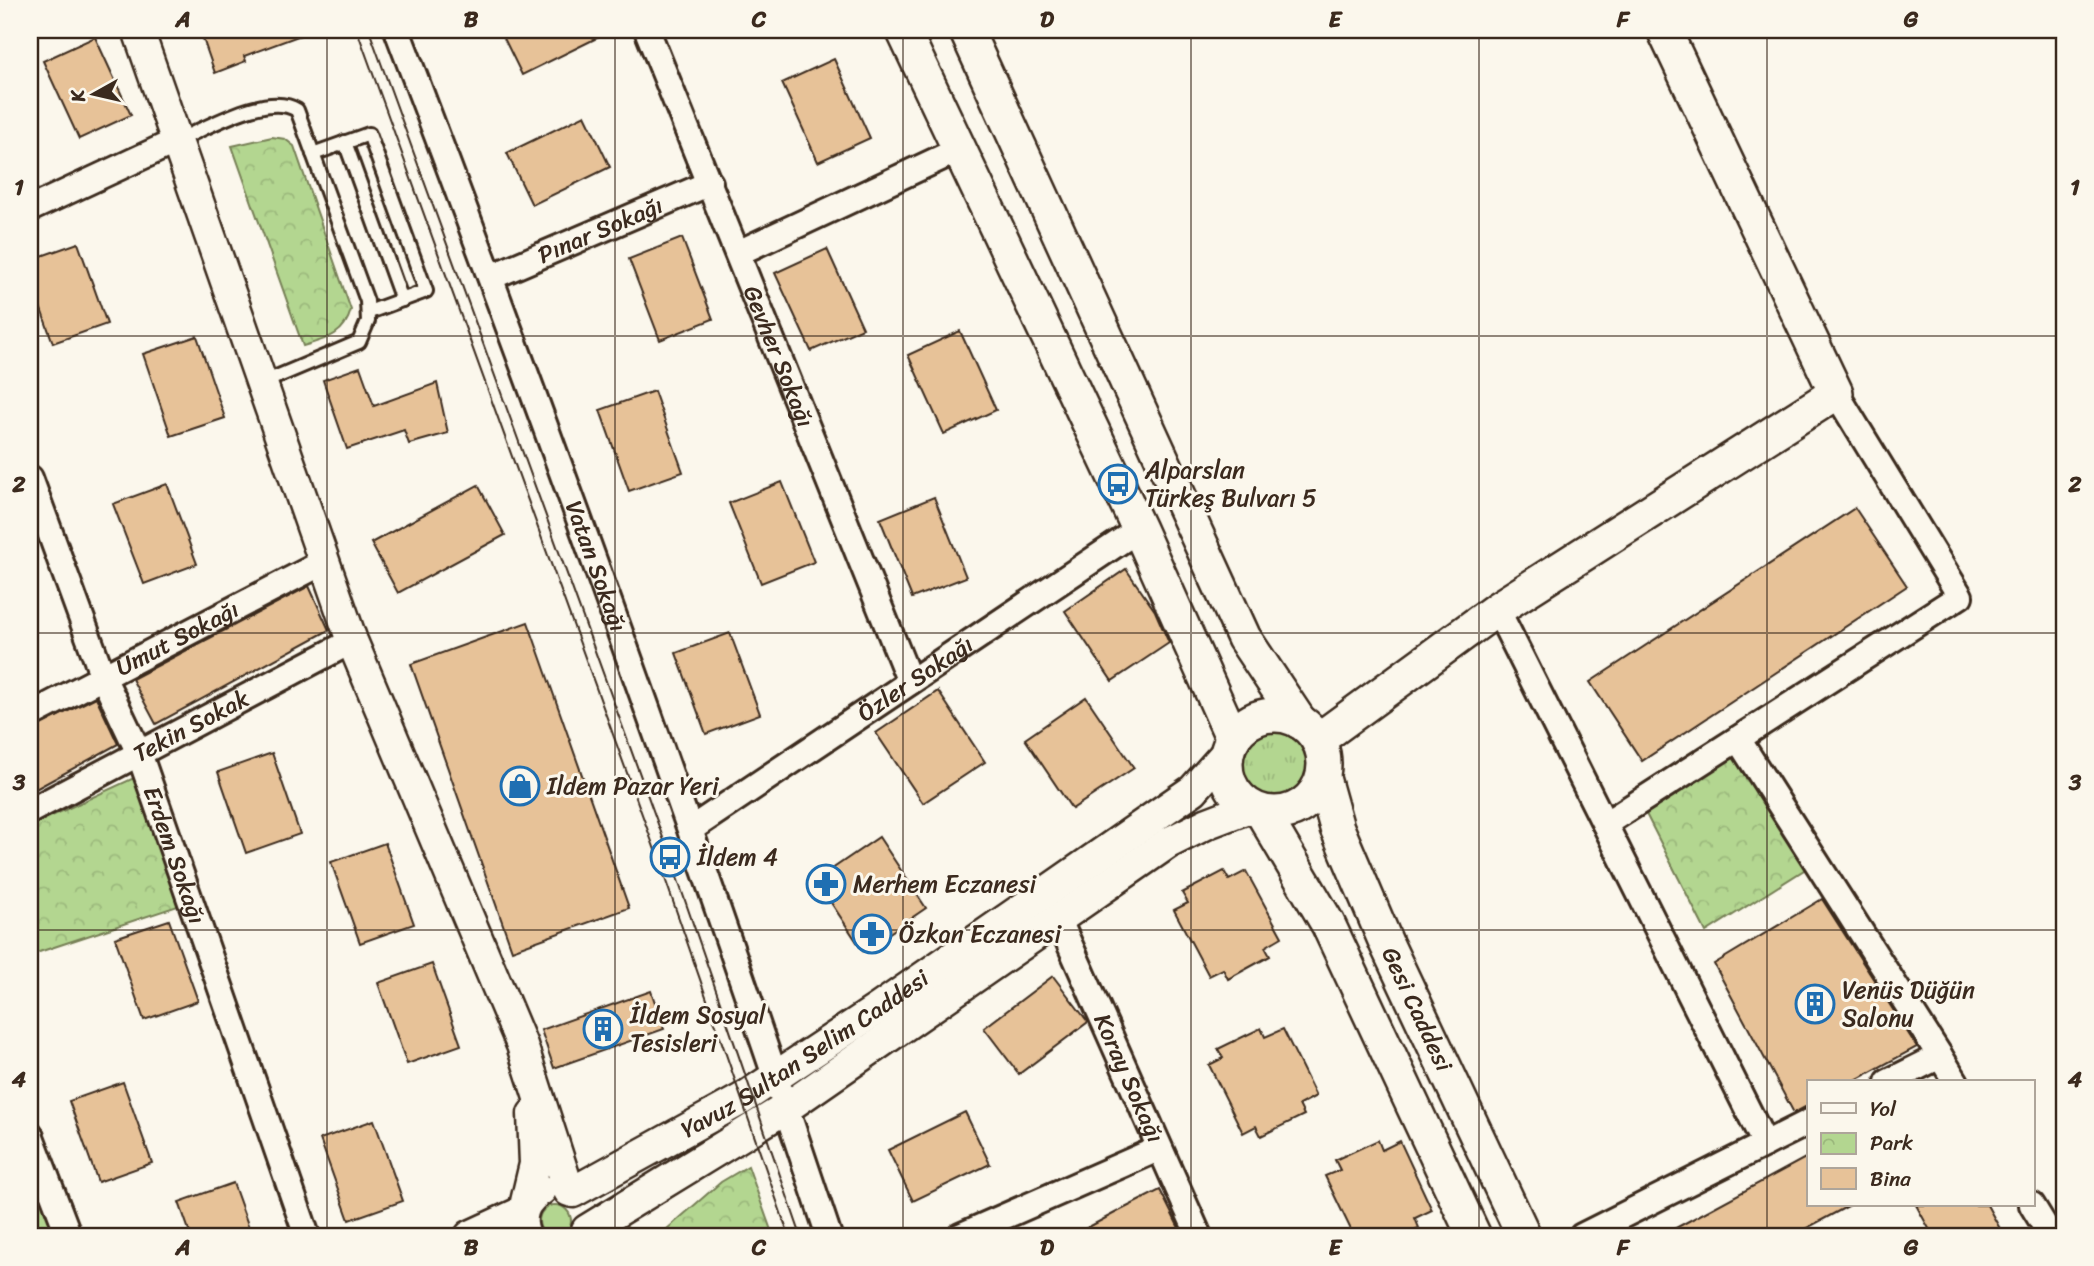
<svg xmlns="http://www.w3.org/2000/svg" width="2094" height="1266" font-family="Sriracha,sans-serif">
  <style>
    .grass { fill: url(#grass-tufts); stroke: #778057; stroke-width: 2 }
    .park { fill: url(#park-crowns); stroke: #778057; stroke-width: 2 }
    .building { fill: #e7c298; stroke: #3b2a1e; stroke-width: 2 }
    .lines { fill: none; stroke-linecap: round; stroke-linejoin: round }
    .service-casing { stroke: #3b2a1e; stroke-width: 18 }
    .minor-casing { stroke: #3b2a1e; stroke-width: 30 }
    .tertiary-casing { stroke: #3b2a1e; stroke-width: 35 }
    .secondary-casing { stroke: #3b2a1e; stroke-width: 38 }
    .service { stroke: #fbf7ec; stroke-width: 12 }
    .minor { stroke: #fbf7ec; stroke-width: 24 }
    .tertiary { stroke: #fbf7ec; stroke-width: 30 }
    .secondary { stroke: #fbf7ec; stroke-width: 33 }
    .tram { stroke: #3b2a1e; stroke-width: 2 }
    .grid { fill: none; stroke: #3b2a1e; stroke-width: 2; stroke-opacity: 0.55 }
    .labels { text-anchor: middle; stroke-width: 6; stroke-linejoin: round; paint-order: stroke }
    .street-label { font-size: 24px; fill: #3b2a1e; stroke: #fbf7ec }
    .poi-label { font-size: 24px; fill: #3b2a1e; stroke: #fbf7ec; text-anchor: start }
    .neatline { fill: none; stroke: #3b2a1e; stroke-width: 2.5 }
    .grid-label { font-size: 23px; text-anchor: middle; font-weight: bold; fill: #3b2a1e }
  </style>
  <defs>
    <pattern id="grass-tufts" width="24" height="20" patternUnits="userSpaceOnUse" patternTransform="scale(1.75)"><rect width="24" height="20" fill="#b3d690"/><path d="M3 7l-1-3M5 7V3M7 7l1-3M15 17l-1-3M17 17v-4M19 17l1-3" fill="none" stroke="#9bb87c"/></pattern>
    <pattern id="park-crowns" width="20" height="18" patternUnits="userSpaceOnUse" patternTransform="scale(1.75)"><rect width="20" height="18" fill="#b3d690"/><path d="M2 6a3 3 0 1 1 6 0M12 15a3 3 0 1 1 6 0" fill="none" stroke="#9bb87c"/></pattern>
  </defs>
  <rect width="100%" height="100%" fill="#fbf7ec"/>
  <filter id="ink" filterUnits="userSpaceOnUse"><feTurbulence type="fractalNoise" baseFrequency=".0143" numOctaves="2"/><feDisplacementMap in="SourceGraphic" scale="14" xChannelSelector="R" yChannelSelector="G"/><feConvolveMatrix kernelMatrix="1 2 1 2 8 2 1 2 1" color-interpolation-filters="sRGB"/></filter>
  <g filter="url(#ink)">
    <g class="grass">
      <circle cx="1275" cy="764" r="35"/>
      <circle cx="555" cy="1221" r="16"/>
    </g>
    <g class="park">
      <path d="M272,137L285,139L294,146L351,310C344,336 326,339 303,346L232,146Z"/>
      <path d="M1749,737L1823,858L1706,932L1643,808Z"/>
      <path d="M136,777L184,904L30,955V826Z"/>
      <path d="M30,1130L69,1236H30Z"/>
      <path d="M748,1166L773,1236H659L721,1182Z"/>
    </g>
    <g class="building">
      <path d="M200,30H309V32L244,56L246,61L215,73Z"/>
      <path d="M500,30H613L522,75Z"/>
      <path d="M95,37L131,115L79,139L43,61Z"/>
      <path d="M834,59L870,138L818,162L782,83Z"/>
      <path d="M585,115L610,167L532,205L507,153Z"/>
      <path d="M682,238L713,319L660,340L629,259Z"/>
      <path d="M78,243L107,324L53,343L30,278V260Z"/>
      <path d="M827,249L863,328L811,351L775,273Z"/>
      <path d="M960,331L996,410L944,434L908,355Z"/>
      <path d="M197,336L225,418L171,436L143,354Z"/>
      <path d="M360,367L374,406L437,383L448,433L409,444L404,430L347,449L323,380Z"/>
      <path d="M654,391L683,472L629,491L600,410Z"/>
      <path d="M782,482L814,562L761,583L729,503Z"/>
      <path d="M167,484L197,564L144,584L113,504Z"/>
      <path d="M478,485L505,535L398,593L371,543Z"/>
      <path d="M934,497L966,577L912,598L880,519Z"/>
      <path d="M1855,508L1907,586L1642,761L1590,682Z"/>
      <path d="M1126,569L1155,611L1169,643L1112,681L1065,611Z"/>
      <path d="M309,586L329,630L156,724L132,679Z"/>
      <path d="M528,622L629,908L512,950L411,664Z"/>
      <path d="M730,633L760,714L706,734L676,653Z"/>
      <path d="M938,691L985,762L923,803L876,733Z"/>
      <path d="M96,697L118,744L30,792V730Z"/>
      <path d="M1086,697L1134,768L1072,809L1025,739Z"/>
      <path d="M272,753L300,834L246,853L218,772Z"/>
      <path d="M879,837L926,908L863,951L816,880Z"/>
      <path d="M385,843L414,924L360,943L331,862Z"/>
      <path d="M1224,871L1229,880L1246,871L1282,937L1265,947L1270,956L1228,979L1223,969L1209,976L1174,910L1188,903L1182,893Z"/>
      <path d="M1822,899L1917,1047L1852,1082H1809V1105L1794,1113L1714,964Z"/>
      <path d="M169,920L198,1001L144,1020L115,938Z"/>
      <path d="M432,964L461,1045L407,1064L378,983Z"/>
      <path d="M1053,976L1088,1022L1019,1074L984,1028Z"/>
      <path d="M651,991L664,1029L554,1068L541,1030Z"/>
      <path d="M1261,1028L1265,1037L1283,1029L1316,1096L1299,1105L1304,1115L1261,1136L1256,1126L1243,1133L1209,1065L1223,1058L1218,1049Z"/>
      <path d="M123,1082L152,1163L98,1182L69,1101Z"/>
      <path d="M965,1112L990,1164L913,1201L888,1150Z"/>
      <path d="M374,1120L403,1201L349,1220L320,1139Z"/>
      <path d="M1378,1140L1382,1150L1400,1141L1432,1210L1415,1218L1419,1228L1402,1236H1354L1325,1176L1340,1170L1335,1160Z"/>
      <path d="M1809,1156V1205H1850L1792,1236H1661Z"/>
      <path d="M233,1183L252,1236H191L179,1202Z"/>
      <path d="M1160,1190L1183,1236H1072L1115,1213Z"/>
      <path d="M1916,1205H1987L2004,1236H1933Z"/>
    </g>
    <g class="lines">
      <defs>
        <g id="service">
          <path d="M176,141C208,128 267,91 297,110L367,301L368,321L359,342L262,383"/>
          <path d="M345,142L402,300"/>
          <path d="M313,154L369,134L426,291L369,312"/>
        </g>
        <g id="minor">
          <path id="s1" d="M397,30C549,429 694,831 829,1236"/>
          <path id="s2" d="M647,30L910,682"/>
          <path d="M30,209L176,141"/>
          <path d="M738,253L960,149"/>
          <path id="s3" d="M491,277L710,183"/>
          <path id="s4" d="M30,478L103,677L139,753L307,1236"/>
          <path d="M1497,609L1765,1144"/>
          <path id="s5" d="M30,715L324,562"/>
          <path d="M1738,739L1940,1056"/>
          <path id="s6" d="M30,811L352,641"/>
          <path d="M1605,824L1960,596L1836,393"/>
          <path id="s7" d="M691,829L1139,529"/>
          <path id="s8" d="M1058,918L1199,1236"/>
          <path d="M1888,1082L1940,1056L1956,1082"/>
          <path d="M30,1134L69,1236"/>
          <path d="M2032,1205L2051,1236"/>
          <path d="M960,1236L1158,1149"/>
          <path d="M1582,1236L1809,1122"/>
        </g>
        <g id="tertiary">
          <path d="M138,30L352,641L522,1045L569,1191"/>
          <path id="s9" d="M573,1192L742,1099L879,1008L1193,790L1228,751"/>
          <path d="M526,1202L535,1164L533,1114"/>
          <path d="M587,1230L786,1108L1168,843L1208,823L1250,807"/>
          <path d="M470,1236L522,1212"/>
          <path d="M525,1236C517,1217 524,1200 541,1190"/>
        </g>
        <g id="secondary">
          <path d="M903,30L1139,529L1233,739"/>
          <path d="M966,30L1244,638L1300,722"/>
          <circle cx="1275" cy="764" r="49"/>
          <path d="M1318,740L1497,609L1836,393L1664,30"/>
          <path id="s10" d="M1323,778L1337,828L1387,945L1524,1236"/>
          <path d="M1262,812L1328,924L1474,1236"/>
        </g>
      </defs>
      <use href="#service" class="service-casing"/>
      <use href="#minor" class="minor-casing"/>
      <use href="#tertiary" class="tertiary-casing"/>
      <use href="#secondary" class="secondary-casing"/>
      <use href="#service" class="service"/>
      <use href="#minor" class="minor"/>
      <use href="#tertiary" class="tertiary"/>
      <use href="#secondary" class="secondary"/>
      <g class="tram">
        <path d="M357,30L659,861L789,1236"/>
        <path d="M369,30L670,857L801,1236"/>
      </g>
    </g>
  </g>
  <path class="grid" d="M327,30V1236M615,30V1236M903,30V1236M1191,30V1236M1479,30V1236M1767,30V1236M30,336H2064M30,633H2064M30,930H2064"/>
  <defs>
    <symbol id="bus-ring" viewBox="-11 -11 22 22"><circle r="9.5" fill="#fbf7ec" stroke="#1f6fb2" stroke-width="1.5"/><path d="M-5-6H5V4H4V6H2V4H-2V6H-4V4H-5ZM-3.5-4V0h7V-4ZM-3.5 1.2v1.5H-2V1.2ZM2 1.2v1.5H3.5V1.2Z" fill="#1f6fb2"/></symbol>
    <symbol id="shop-ring" viewBox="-11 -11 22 22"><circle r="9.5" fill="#fbf7ec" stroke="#1f6fb2" stroke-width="1.5"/><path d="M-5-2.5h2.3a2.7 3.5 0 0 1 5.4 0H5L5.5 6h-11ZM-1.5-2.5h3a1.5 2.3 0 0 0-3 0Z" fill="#1f6fb2"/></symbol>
    <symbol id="pharmacy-ring" viewBox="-11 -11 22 22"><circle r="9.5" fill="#fbf7ec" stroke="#1f6fb2" stroke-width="1.5"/><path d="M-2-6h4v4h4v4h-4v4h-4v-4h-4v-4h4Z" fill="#1f6fb2"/></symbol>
    <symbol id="building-ring" viewBox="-11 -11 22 22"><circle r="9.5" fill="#fbf7ec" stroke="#1f6fb2" stroke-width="1.5"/><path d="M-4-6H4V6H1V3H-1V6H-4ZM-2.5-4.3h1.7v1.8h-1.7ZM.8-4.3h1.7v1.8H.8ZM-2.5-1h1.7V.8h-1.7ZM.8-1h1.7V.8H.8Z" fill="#1f6fb2"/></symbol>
  </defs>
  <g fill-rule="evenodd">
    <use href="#bus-ring" x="1096" y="462" width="44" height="44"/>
    <use href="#shop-ring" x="498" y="764" width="44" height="44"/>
    <use href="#bus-ring" x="648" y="835" width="44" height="44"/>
    <use href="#pharmacy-ring" x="804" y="862" width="44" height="44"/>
    <use href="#pharmacy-ring" x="850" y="912" width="44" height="44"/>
    <use href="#building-ring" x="1793" y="982" width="44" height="44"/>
    <use href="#building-ring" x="581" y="1007" width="44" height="44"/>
  </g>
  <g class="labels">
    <g class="street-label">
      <text dy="8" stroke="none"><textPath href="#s3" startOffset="119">Pınar Sokağı</textPath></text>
      <text dy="8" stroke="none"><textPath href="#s2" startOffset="352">Gevher Sokağı</textPath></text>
      <text dy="8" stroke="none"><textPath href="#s1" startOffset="572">Vatan Sokağı</textPath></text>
      <text dy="8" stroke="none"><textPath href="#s5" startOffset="166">Umut Sokağı</textPath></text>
      <text dy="8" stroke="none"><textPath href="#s7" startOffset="270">Özler Sokağı</textPath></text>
      <text dy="8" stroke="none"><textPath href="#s6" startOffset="182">Tekin Sokak</textPath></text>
      <text dy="8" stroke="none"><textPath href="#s4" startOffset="404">Erdem Sokağı</textPath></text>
      <text dy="8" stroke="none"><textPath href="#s10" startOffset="250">Gesi Caddesi</textPath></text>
      <text dy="8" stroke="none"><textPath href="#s9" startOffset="270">Yavuz Sultan Selim Caddesi</textPath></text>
      <text dy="8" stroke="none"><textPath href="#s8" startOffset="175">Koray Sokağı</textPath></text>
    </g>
    <g class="poi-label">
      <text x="1145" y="478">Alparslan<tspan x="1145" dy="28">Türkeş Bulvarı 5</tspan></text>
      <text x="547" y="794">Ildem Pazar Yeri</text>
      <text x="697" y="865">İldem 4</text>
      <text x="853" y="892">Merhem Eczanesi</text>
      <text x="899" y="942">Özkan Eczanesi</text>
      <text x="1842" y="998">Venüs Düğün<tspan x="1842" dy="28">Salonu</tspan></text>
      <text x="630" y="1023">İldem Sosyal<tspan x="630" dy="28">Tesisleri</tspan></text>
    </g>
  </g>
  <rect width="2094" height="1266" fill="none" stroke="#fbf7ec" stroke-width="77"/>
  <rect x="1807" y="1080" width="228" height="126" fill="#fbf7ec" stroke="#aea59a" stroke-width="2"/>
  <rect x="1821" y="1103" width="35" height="10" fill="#fbf7ec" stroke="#aea59a" stroke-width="2"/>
  <text x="1870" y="1116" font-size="21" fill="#3b2a1e">Yol</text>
  <rect x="1821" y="1133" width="35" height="21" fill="url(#park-crowns)" stroke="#aea59a" stroke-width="2"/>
  <text x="1870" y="1150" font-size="21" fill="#3b2a1e">Park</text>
  <rect x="1821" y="1168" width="35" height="21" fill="#e7c298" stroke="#aea59a" stroke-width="2"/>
  <text x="1870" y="1186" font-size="21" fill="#3b2a1e">Bina</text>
  <g transform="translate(94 94) rotate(262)" stroke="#fbf7ec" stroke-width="5" paint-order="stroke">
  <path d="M0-5L12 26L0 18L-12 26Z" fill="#3b2a1e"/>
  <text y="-10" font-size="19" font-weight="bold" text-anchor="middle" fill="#3b2a1e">K</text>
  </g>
  <rect x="38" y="38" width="2018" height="1190" class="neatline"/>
  <g class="grid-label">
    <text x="183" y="27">A</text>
    <text x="471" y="27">B</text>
    <text x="759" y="27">C</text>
    <text x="1047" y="27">D</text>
    <text x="1335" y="27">E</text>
    <text x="1623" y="27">F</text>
    <text x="1911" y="27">G</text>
    <text x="19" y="195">1</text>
    <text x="2075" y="195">1</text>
    <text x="19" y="492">2</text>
    <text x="2075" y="492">2</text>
    <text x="19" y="790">3</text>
    <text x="2075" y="790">3</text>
    <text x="19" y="1087">4</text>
    <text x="2075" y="1087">4</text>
    <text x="183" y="1255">A</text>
    <text x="471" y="1255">B</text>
    <text x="759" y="1255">C</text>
    <text x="1047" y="1255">D</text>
    <text x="1335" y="1255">E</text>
    <text x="1623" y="1255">F</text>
    <text x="1911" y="1255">G</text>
  </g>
</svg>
